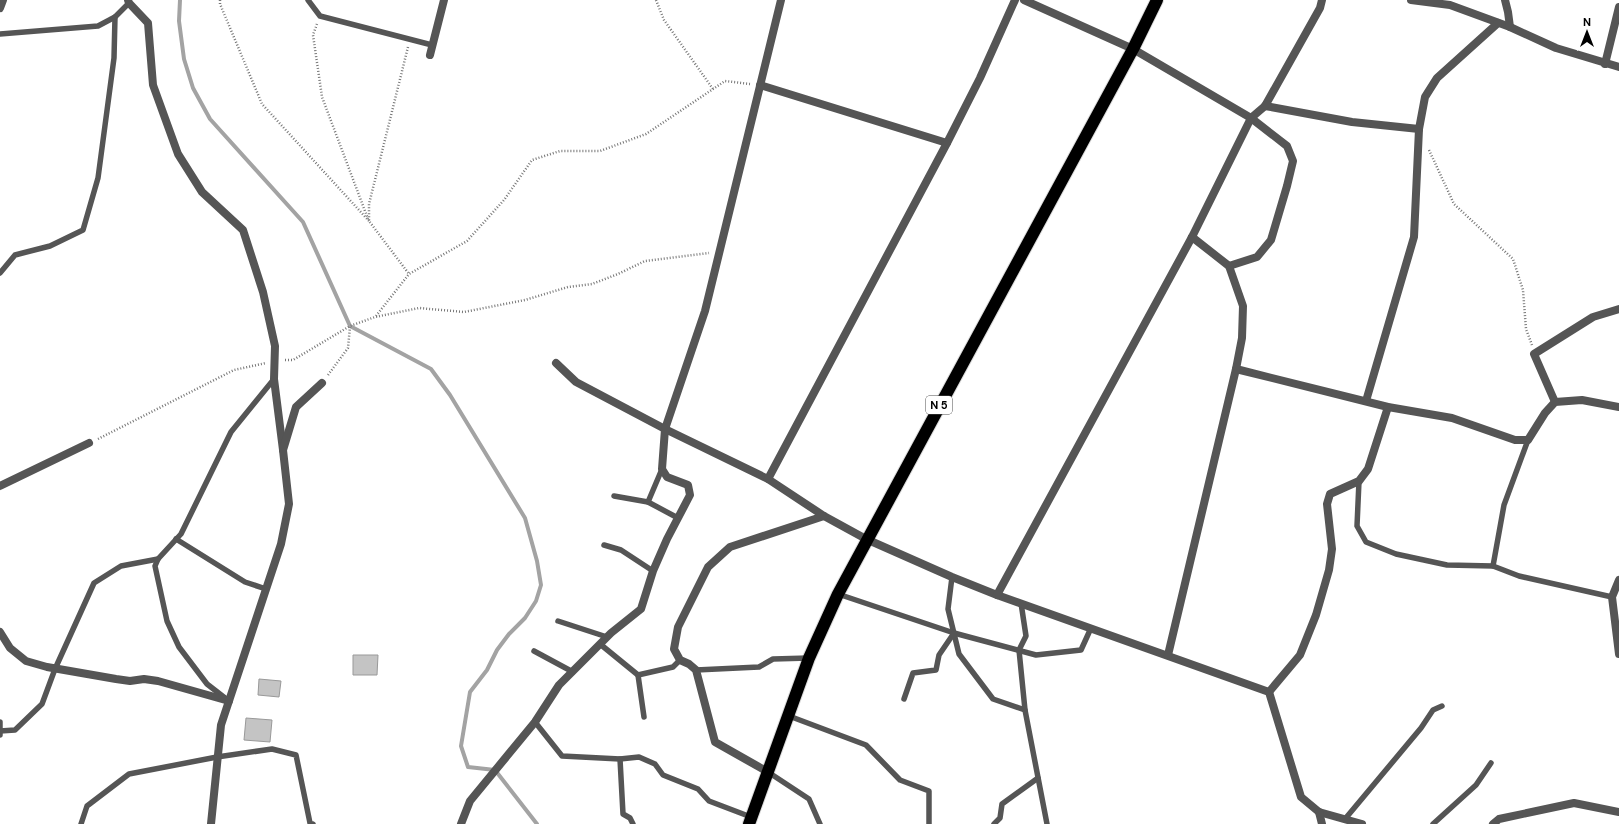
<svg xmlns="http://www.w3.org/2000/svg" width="1619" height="824" font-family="'DM Sans',sans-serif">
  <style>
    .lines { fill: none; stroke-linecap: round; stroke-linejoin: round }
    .stream { stroke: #a3a3a3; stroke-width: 4 }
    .building { fill: #c4c4c4; stroke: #999 }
    .highway-casing { stroke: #dbdbdb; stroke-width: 14 }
    .path { stroke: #777; stroke-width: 2.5; stroke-dasharray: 1 2; stroke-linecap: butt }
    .lane { stroke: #555; stroke-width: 5.5 }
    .street { stroke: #555; stroke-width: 8 }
    .highway { stroke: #000; stroke-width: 12 }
    .labels { text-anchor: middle; stroke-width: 3; stroke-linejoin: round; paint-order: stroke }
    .shield { fill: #fff; stroke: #4c4c4c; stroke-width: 1 }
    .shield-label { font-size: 11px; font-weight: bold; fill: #000 }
  </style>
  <rect width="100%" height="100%" fill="#fff"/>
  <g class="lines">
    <path class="stream" d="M180,0L179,21L184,59L193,88L210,119L303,222L350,326L431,369L450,395L525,518L537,561L541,585L536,601L525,618L509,634L497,650L487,670L470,692L461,746L468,767L495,770L537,824"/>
  </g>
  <g class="building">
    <path d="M353,655H378L377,675H353Z"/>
    <path d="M259,679L281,681L279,697L258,695Z"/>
    <path d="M246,718L272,720L270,742L244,740Z"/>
  </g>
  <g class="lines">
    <defs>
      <path id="highway" d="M749,824L809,658L838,594L1133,49L1157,0"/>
    </defs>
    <use href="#highway" class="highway-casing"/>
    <g class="path">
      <path d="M220,0V4L262,104L369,221"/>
      <path d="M656,0L664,20L713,89"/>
      <path d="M317,24L313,35L322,97L368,219"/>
      <path d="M408,47L369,204V221L409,274"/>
      <path d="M1429,150L1454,204L1513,259L1523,290L1526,329L1532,345"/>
      <path d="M376,316L409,274L467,241L504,200L532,160L560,151H600L646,134L725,81L750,84"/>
      <path d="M285,360H293L350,326L375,317L419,308L464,312L525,300L568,287L592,284L618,274L645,261L709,253"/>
      <path d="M328,375L348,348L350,327"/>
      <path d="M98,439L234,370L266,363"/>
    </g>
    <g class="lane">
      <path d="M308,0L320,16L432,45"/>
      <path d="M0,34L98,26L115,17"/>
      <path d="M0,273L15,255L50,246L83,230L98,178L114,58L115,17L129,3"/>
      <path d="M1359,481L1357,526L1366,542L1396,554L1447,565L1493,566L1504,505L1528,440"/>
      <path d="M614,496L648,502L678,518"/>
      <path d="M648,502L662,469"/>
      <path d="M176,539L245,582L266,589"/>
      <path d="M604,545L621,550L653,571"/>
      <path d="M1493,566L1519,576L1612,597"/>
      <path d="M952,577L948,609L959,654L993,699L1025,710L1047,824"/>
      <path d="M838,594L954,633L1036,655L1081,650L1091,628"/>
      <path d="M1021,603L1026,636L1019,650L1025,710"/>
      <path d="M558,621L607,637"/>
      <path d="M600,644L638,675L673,667L680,660"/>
      <path d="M534,651L573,672"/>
      <path d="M696,670L759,667L773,659L809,658"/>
      <path d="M638,675L644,717"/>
      <path d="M225,698L207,684L179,647L167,621L155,566L158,559L181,534L231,432L274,379"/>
      <path d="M904,699L913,673L936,670L939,655L954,633"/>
      <path d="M789,716L866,745L900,780L929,791V824"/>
      <path d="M0,722V735"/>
      <path d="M535,722L562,756L620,759L639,757L655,764L663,775L698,789L709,801L751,817"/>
      <path d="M0,731L15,730L42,704L55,669L94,583L121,566L158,559"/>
      <path d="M620,759L623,814L630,818L633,824"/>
      <path d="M768,772L809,799L820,824"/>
      <path d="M1345,819L1421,728L1433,710L1442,706"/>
      <path d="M81,824L87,806L129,774L217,757L272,749L296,755L310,823L313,824"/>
      <path d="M994,824L1000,818L1002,804L1038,778"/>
      <path d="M1433,824L1476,785L1491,763"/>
    </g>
    <g class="street">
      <path d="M128,0L129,3L148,23L153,85L178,154L202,192L243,230L263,292L275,346L274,379L283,450"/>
      <path d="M1024,0L1133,49L1251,118L1287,146L1293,161L1287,186L1271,240L1257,257L1229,266"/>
      <path d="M1411,0L1450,5L1510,27L1556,48L1619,67"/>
      <path d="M1505,0L1508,12L1510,27"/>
      <path d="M0,8L3,0"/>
      <path d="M430,55L444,0"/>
      <path d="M1605,64L1619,7"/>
      <path d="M760,85L947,143"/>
      <path d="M1265,106L1352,122L1419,129"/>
      <path d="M556,363L576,382L665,429L768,479L824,516L866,539L952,577L997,595L1269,692L1301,797L1319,812L1362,824"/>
      <path d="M1236,369L1388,407L1452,418L1515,440H1528L1545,413L1555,402L1582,400L1619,407"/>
      <path d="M1366,401L1414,237L1419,129L1425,97L1437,78L1498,23"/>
      <path d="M1555,402L1534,354L1593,317L1619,309"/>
      <path d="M768,479L947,143L980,78L1015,0"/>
      <path d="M0,486L89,443"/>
      <path d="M1619,580L1612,597L1619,654"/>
      <path d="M997,595L1192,237L1251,118L1265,106L1320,8L1322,0"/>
      <path d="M0,632L10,648L26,661L47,667L116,679L130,681L144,679L158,681L229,701"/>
      <path d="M1168,655L1236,369L1242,338L1243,306L1229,266L1192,237"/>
      <path d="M1269,692L1300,655L1316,615L1329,570L1332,549L1327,504L1330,494L1359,481L1368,469L1388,407"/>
      <path d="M768,772L715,742L696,670L689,664L680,660L674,649L678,627L708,567L730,547L824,516"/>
      <path d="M1319,812L1322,824"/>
      <path d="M211,824L221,725L281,544L289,504L283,450L296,407L322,383"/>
      <path d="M461,824L470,801L535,722L559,685L611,633L641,609L653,571L667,539L690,495L688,485L667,477L662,469L665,429L705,311L781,0"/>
      <path d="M1493,824L1499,819L1574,803L1619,812"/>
    </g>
    <use href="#highway" class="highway"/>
  </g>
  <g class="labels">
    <rect class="shield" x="926" y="396" width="26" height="18" rx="3"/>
    <g class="shield-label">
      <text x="939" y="409">N 5</text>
    </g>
  </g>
  <g transform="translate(1587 32)" stroke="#ffffff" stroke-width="3" paint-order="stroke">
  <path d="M0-3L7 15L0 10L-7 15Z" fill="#000000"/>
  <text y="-6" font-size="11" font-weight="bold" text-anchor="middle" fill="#000000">N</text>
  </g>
</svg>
